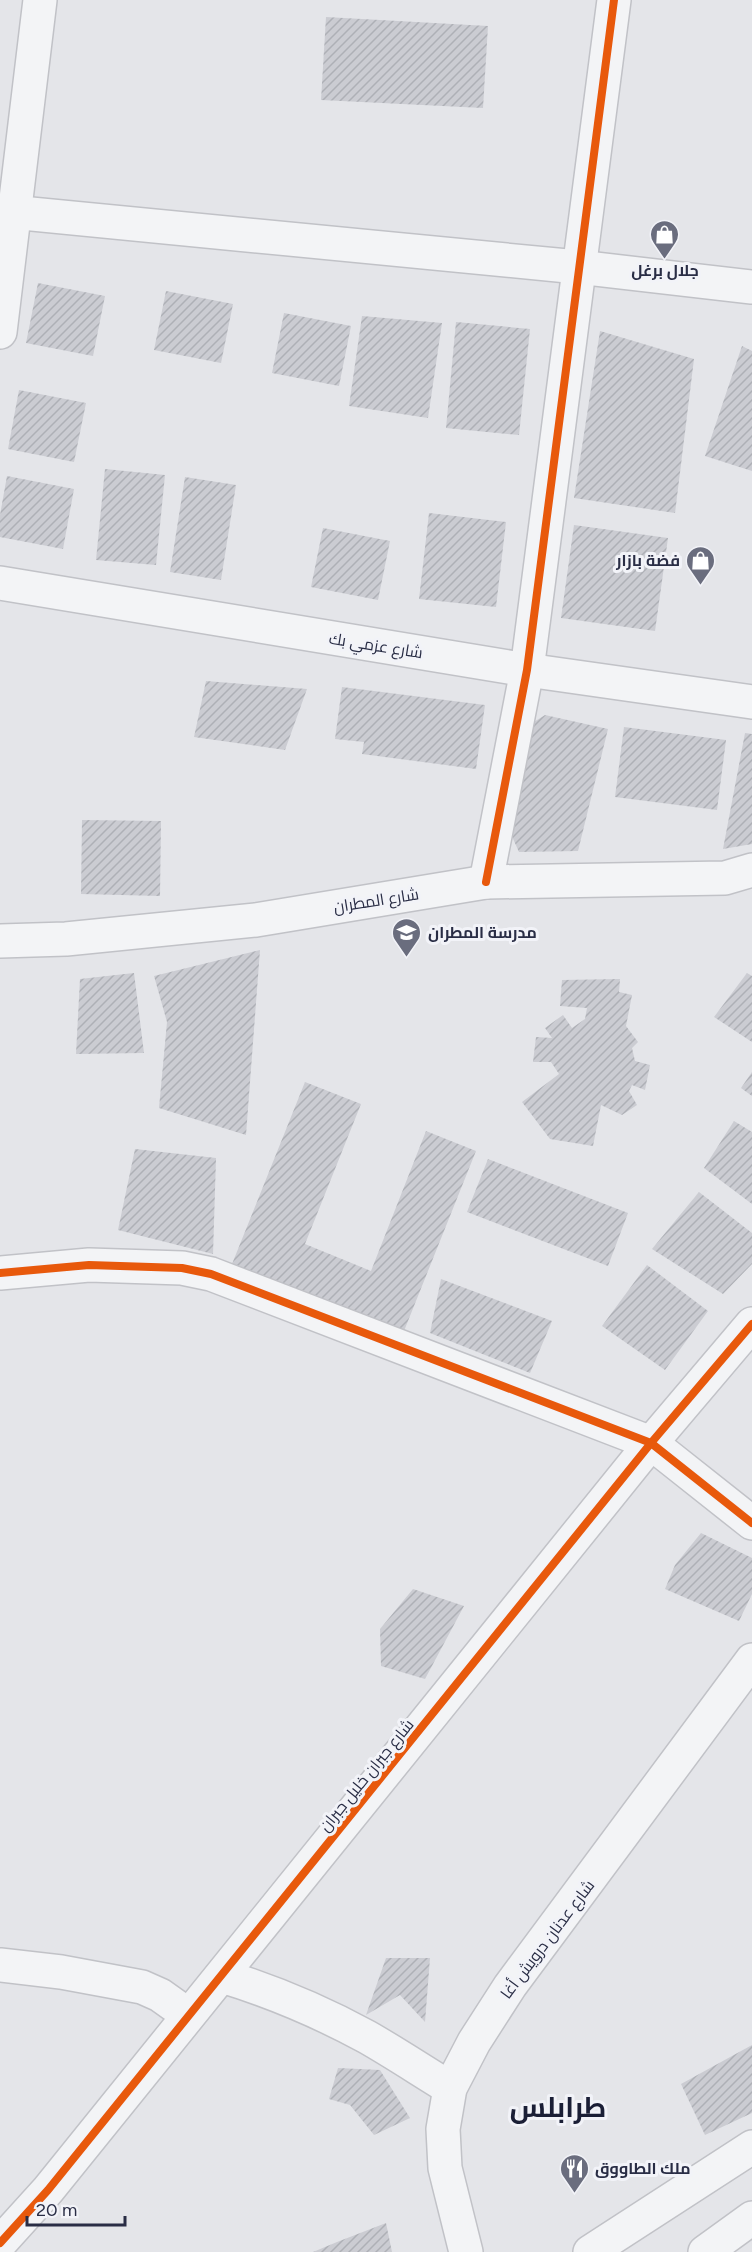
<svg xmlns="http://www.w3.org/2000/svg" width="752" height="2252" font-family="Figtree,Cairo,sans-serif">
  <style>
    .building { fill: url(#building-hatch) }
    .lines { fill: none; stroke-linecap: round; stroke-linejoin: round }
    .minor-casing { stroke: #c1c2c7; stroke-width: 36 }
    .minor { stroke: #f3f4f6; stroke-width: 33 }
    .cycleway-casing { stroke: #f2f3f8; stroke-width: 11 }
    .cycleway { stroke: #e8590c; stroke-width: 8 }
    .labels { text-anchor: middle; stroke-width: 6; stroke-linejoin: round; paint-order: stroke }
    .poi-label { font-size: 16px; font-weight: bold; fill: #292d45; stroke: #f2f3f8; text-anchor: start }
    .street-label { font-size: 16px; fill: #292d45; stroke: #f2f3f8 }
    .town-label { font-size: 28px; font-weight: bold; fill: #1b1f36; stroke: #f2f3f8 }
  </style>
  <defs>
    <pattern id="building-hatch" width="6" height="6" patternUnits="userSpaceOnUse" patternTransform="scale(1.5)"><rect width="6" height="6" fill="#cbccd2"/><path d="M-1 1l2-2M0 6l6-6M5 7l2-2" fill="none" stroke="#aeb0b6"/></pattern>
  </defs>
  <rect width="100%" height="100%" fill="#e4e5e9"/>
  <g class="building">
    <path d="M326,17L488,26L483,108L321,100Z"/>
    <path d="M38,283L105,296L93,356L26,343Z"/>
    <path d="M166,291L233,304L221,363L154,350Z"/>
    <path d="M284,313L351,326L339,386L272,373Z"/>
    <path d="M362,316L442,323L428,418L349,406Z"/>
    <path d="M456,322L530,329L519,435L446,428Z"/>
    <path d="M600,331L694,359L675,513L574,498Z"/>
    <path d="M742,346L752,351V471L705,456Z"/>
    <path d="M19,390L86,403L74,462L8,449Z"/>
    <path d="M105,469L165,475L156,565L96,560Z"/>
    <path d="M7,476L74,489L63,549L0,537V515Z"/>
    <path d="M185,477L236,485L221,580L170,572Z"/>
    <path d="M429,513L506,522L496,607L419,599Z"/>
    <path d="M574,525L668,538L655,631L561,618Z"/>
    <path d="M323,528L390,541L378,600L311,587Z"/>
    <path d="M206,681L307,689L285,750L194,737Z"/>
    <path d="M342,687L485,705L476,769L362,754L364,742L335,739Z"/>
    <path d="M545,715L608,729L578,851L519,852L510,832L526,727Z"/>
    <path d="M624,727L726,740L717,810L615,797Z"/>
    <path d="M745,733L752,734V844L723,849Z"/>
    <path d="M82,820L161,821L160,896L81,894Z"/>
    <path d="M260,950L246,1135L159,1108L167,1022L154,976Z"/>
    <path d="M134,973L144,1053L76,1054L80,979Z"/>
    <path d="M747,973L752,976V1042L714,1017Z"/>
    <path d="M620,979L619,992L632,995L626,1026L638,1042L632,1048L635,1061L650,1065L645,1090L632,1085L629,1091L637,1105L622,1115L601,1105L593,1146L550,1139L522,1102L559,1074L551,1062H533L536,1037L552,1038L545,1028L563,1015L572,1028L585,1019L587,1008L560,1006L562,980Z"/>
    <path d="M752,1072V1096L741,1088Z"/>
    <path d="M305,1082L361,1104L305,1244L371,1271L426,1131L476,1151L400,1341L228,1274Z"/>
    <path d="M734,1121L752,1132V1204L704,1168Z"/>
    <path d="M135,1149L216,1158L213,1254L118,1230Z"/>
    <path d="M488,1159L628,1213L608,1266L467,1212Z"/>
    <path d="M699,1192L752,1233V1264L723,1294L652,1249Z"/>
    <path d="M647,1265L708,1311L665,1370L602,1326Z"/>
    <path d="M441,1279L552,1321L530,1373L430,1333Z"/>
    <path d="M701,1533L752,1558V1594L739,1621L665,1589L675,1565Z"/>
    <path d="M413,1589L464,1606L425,1679L381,1666L380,1629Z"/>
    <path d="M386,1958H430L425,2022L400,1995L366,2015Z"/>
    <path d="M752,2045V2113L705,2135L681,2084Z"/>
    <path d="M338,2068L380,2070L410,2118L374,2135L350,2105L329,2099Z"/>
    <path d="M386,2223L392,2252H313L337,2242Z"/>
  </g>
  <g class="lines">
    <defs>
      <g id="minor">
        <path d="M0,211L578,267L752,287"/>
        <path d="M0,332L40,0"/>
        <path d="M0,583L527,670L752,702"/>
        <path d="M486,882L527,670L614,0"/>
        <path d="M0,941L66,939L256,920L486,882L725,878L752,870"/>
        <path d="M0,1273L89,1265L182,1268L211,1274L651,1443L752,1523"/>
        <path d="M0,1965L61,1972L142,1987L160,1995L188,2015"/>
        <path d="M222,1976C271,1991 321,2012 367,2037C395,2053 422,2071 450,2088"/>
        <path d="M0,2243L48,2190L651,1443L752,1324"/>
        <path d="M466,2252L445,2168L443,2129L450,2088L474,2042L510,1986L752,1660"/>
        <path d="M590,2252L752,2147"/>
        <path d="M705,2252L752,2218"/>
      </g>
    </defs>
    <use href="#minor" class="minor-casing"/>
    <use href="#minor" class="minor"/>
    <defs>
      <g id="cycleway">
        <path d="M486,882L527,670L614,0"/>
        <path d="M0,1273L89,1265L182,1268L211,1274L651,1443L752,1523"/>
        <path d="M0,2243L48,2190L651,1443L752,1324"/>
      </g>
    </defs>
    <use href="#cycleway" class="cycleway-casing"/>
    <use href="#cycleway" class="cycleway"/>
  </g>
  <defs>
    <symbol id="shop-pin" viewBox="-11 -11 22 30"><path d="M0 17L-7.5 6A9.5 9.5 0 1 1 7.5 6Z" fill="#6a6d7e" stroke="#f2f3f8"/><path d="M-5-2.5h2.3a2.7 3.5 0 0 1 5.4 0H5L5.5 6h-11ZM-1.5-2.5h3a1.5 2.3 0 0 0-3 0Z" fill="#fff"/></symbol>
    <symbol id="school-pin" viewBox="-11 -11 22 30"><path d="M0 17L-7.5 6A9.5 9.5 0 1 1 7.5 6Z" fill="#6a6d7e" stroke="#f2f3f8"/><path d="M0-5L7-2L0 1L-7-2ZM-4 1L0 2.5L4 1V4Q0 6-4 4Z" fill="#fff"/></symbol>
    <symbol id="restaurant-pin" viewBox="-11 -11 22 30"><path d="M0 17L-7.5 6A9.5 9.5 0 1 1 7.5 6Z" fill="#6a6d7e" stroke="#f2f3f8"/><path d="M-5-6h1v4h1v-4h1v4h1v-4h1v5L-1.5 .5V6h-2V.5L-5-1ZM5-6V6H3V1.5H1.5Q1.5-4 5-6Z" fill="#fff"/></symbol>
  </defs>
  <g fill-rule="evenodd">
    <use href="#shop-pin" x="648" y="218" width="33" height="45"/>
    <use href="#shop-pin" x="684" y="544" width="33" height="45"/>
    <use href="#school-pin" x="390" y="916" width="33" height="45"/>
    <use href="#restaurant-pin" x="558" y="2152" width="33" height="45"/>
  </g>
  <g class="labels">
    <g class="poi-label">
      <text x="665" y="276" text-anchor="middle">جلال برغل</text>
      <text x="680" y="566" text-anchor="end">فضة بازار</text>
      <text x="428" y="938">مدرسة المطران</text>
      <text x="595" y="2174">ملك الطاووق</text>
    </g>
    <g class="street-label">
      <text transform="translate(376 645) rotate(9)" y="6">شارع عزمي بك</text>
      <text transform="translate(376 900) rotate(-9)" y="6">شارع المطران</text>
      <text transform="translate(366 1775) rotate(-51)" y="6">شارع جبران خليل جبران</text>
      <text transform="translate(547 1939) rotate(-53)" y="6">شارع عدنان درويش أغا</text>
    </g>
    <g class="town-label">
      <text x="558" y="2117">طرابلس</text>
    </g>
  </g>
  <path d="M27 2216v9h98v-9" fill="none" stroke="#292d45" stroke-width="3"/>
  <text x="36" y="2216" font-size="18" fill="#292d45" stroke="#f2f3f8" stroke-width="4.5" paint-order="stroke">20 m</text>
</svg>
